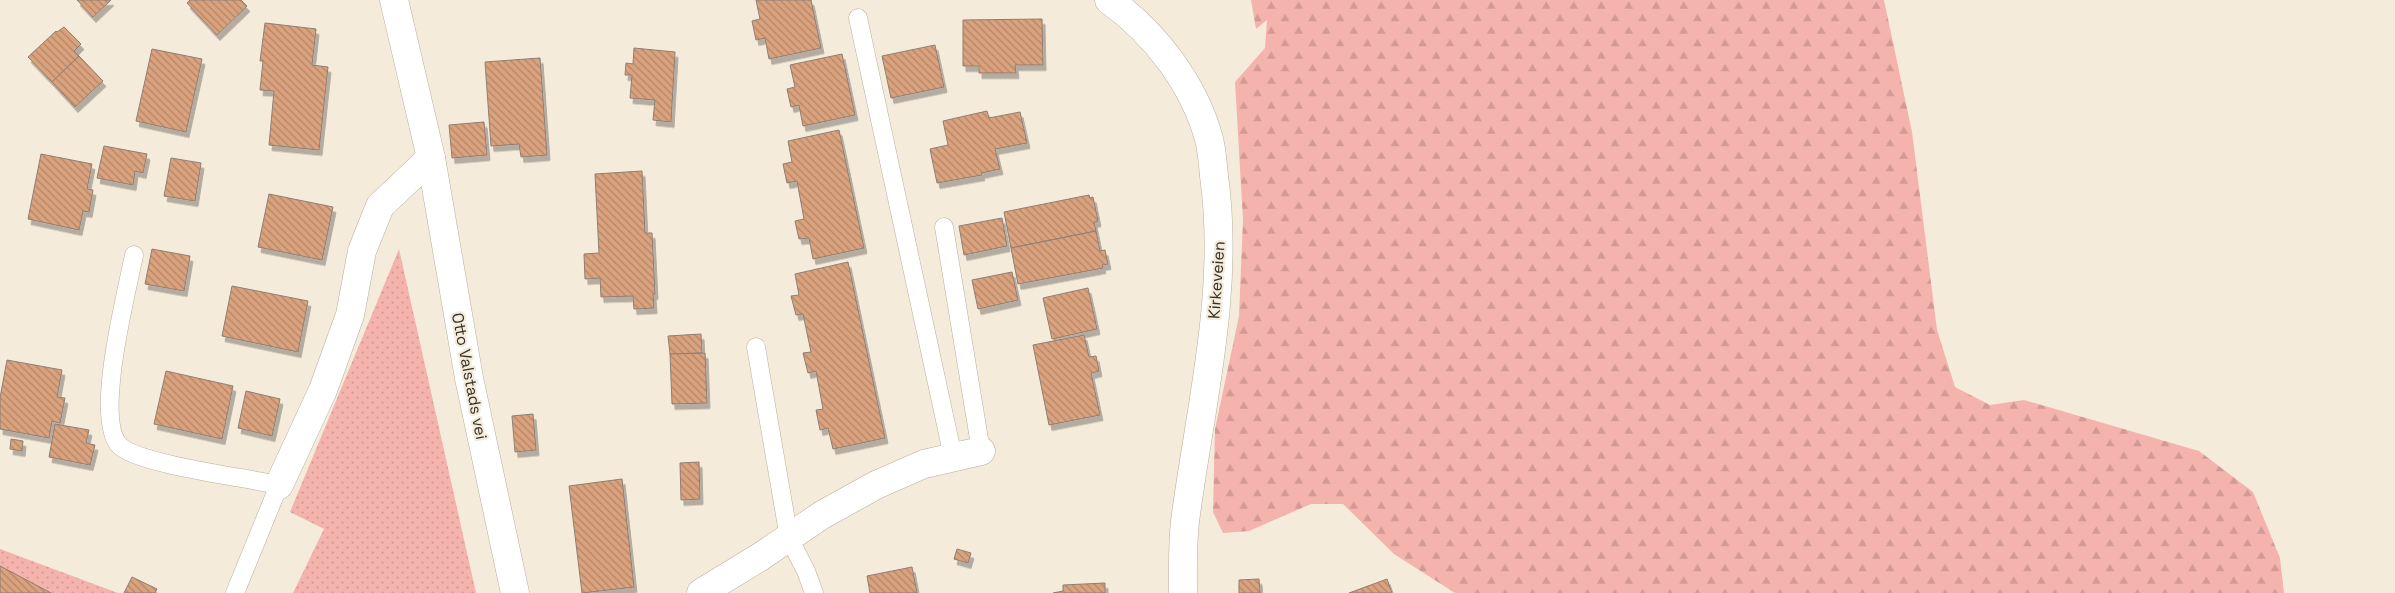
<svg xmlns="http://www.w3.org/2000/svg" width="2395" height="593" font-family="'Space Grotesk',sans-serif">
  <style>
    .grass { fill: url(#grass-dots) }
    .forest { fill: url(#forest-firs) }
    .building { fill: url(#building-back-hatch); stroke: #8e7e74; filter: url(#shadow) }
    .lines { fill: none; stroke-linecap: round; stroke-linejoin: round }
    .lane-casing { stroke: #b7ae9d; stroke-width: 19 }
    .street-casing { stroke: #b7ae9d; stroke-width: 29 }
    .secondary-casing { stroke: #b7ae9d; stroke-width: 29 }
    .lane { stroke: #fff; stroke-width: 18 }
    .street { stroke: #fff; stroke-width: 28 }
    .secondary { stroke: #fff; stroke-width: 28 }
    .labels { text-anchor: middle; stroke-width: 4.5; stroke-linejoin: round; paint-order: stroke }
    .street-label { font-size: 16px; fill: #35312a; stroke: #f5ebda }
  </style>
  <defs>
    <pattern id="grass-dots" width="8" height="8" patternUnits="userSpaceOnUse" patternTransform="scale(1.25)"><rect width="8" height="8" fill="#f5b3ad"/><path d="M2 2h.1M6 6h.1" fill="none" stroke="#d39a95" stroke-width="1.8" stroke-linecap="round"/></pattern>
    <pattern id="forest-firs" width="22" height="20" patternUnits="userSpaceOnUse" patternTransform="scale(1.25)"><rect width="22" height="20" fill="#f5b3ad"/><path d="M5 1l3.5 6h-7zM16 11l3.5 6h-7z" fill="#d39a95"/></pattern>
    <pattern id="building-back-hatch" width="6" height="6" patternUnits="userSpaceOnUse" patternTransform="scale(1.25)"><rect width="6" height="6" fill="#dba27e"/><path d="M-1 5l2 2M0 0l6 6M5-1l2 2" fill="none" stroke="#b28567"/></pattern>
    <filter id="shadow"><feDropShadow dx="3" dy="5.5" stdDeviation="0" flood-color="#0004"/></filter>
  </defs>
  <rect width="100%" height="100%" fill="#f5ebda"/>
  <g class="grass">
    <path d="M399,249L476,593H293L324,529L290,512Z"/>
    <path d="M0,549L118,593H0Z"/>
  </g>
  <path class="forest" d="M1251,0H1884L1912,132L1937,330L1955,387L1990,405L2024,400L2199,451L2253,492L2280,558L2284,593H1455L1394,554L1343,504H1311L1249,531L1223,533L1213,512L1215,429L1239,316L1243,220L1235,82L1265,48L1267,20L1256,29Z"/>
  <g class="building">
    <path d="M77,0H111L93,17Z"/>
    <path d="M190,0H241L247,6L217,35L187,3Z"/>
    <path d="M756,0H811L821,48L769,59L765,38L756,40L752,21L760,19Z"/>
    <path d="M1042,19L1043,65H1015L1016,73H979V66H963V20Z"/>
    <path d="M265,23L316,29L312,65L328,67L319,150L269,145L274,91L260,90L263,61H260Z"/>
    <path d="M64,27L81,44L74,51L79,56L52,82L28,57L56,31L57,32Z"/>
    <path d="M935,45L944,87L891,98L882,56Z"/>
    <path d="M634,48L675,52L671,122L653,120L655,100L630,98L632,75H625L626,63L633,64Z"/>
    <path d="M152,49L202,59L186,132L136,121Z"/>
    <path d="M842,54L855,115L803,126L799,105L791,107L787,89L795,87L790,65Z"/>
    <path d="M79,56L103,81L75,107L52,82Z"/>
    <path d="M540,58L547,155L521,157L519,144L491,146L485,62Z"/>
    <path d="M987,111L989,118L1020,112L1027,143L995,149L1000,169L981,173L982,175L937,183L930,149L948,145L943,121Z"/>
    <path d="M484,122L487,155L452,158L449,125Z"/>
    <path d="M839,130L864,248L813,259L809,238L799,239L795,221L804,219L797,181L787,183L783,164L792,162L788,141Z"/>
    <path d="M104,146L147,154L143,173L135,171L133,185L97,178Z"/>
    <path d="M41,154L92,164L87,189L93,190L89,212L83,211L79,230L28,219Z"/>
    <path d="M171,158L201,163L195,201L164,196Z"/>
    <path d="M642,171L645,233H652L655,294H653L654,308L634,309L633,296L601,297L600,278L585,279L584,254L599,253L595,174Z"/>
    <path d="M269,194L333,207L322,260L258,247Z"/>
    <path d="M1089,195L1090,198L1093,197L1098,221L1094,222L1096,231L1011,248L1004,212Z"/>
    <path d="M1002,218L1007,246L964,255L959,226Z"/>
    <path d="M1096,231L1100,251L1105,250L1108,264L1102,265L1103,268L1018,284L1011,248Z"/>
    <path d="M152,249L190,256L184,291L145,284Z"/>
    <path d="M848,262L885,438L833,449L828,428L820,430L816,410L823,409L816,371L808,373L803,353L811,352L803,314L796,315L791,296L799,295L795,274Z"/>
    <path d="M1012,272L1018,300L978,309L972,280Z"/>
    <path d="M232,286L308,301L298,352L222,336Z"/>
    <path d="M1088,288L1097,329L1052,339L1043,298Z"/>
    <path d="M701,334L702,353L670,354L668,336Z"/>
    <path d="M1084,335L1089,357L1096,356L1099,371L1091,373L1100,415L1049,425L1033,345Z"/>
    <path d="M705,353L707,403L672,404L670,354Z"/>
    <path d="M7,360L62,370L57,397L65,398L60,423L52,421L49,438L0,429V398Z"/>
    <path d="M166,371L233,386L222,439L154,424Z"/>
    <path d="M246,391L280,399L272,436L238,428Z"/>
    <path d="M533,414L536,450L515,452L512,416Z"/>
    <path d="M55,424L89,430L86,443L95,445L90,465L49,457Z"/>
    <path d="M11,439L23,441L22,451L10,449Z"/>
    <path d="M699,462L700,499L681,500L680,463Z"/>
    <path d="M622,479L634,587L582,593L569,486Z"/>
    <path d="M957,549L971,553L968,563L954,559Z"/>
    <path d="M0,566L51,593H0Z"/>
    <path d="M912,567L917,593H870L867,576Z"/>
    <path d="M132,577L157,589L155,593H124Z"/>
    <path d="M1259,579L1260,593H1239V580Z"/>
    <path d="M1387,579L1392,593H1349Z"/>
    <path d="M1105,583V593H1053L1063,591V585Z"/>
  </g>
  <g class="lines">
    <defs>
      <g id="lane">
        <path d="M858,18L953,457"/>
        <path d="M944,227L981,451"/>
        <path d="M134,255C127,292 93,420 120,446C138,464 248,478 279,485L235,593"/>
        <path d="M756,347L789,538L806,571L814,593"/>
      </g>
      <g id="street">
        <path d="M394,0L431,158L469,378L515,593"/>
        <path d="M279,485L323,390L350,315L362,251L380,206L431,158"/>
        <path d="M701,593L760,557L822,515L876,485L924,464L981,451"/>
      </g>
      <path id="secondary" d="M1109,0C1155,33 1194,84 1209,139C1212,151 1213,164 1214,176C1230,289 1201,403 1186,514C1182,540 1183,567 1183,593"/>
    </defs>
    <use href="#lane" class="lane-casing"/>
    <use href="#street" class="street-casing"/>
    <use href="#secondary" class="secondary-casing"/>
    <use href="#lane" class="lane"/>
    <use href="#street" class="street"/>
    <use href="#secondary" class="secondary"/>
  </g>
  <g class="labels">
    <g class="street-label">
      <text transform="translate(1216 280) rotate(-86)" y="6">Kirkeveien</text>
      <text transform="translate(470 376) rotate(79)" y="6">Otto Valstads vei</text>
    </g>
  </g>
</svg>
